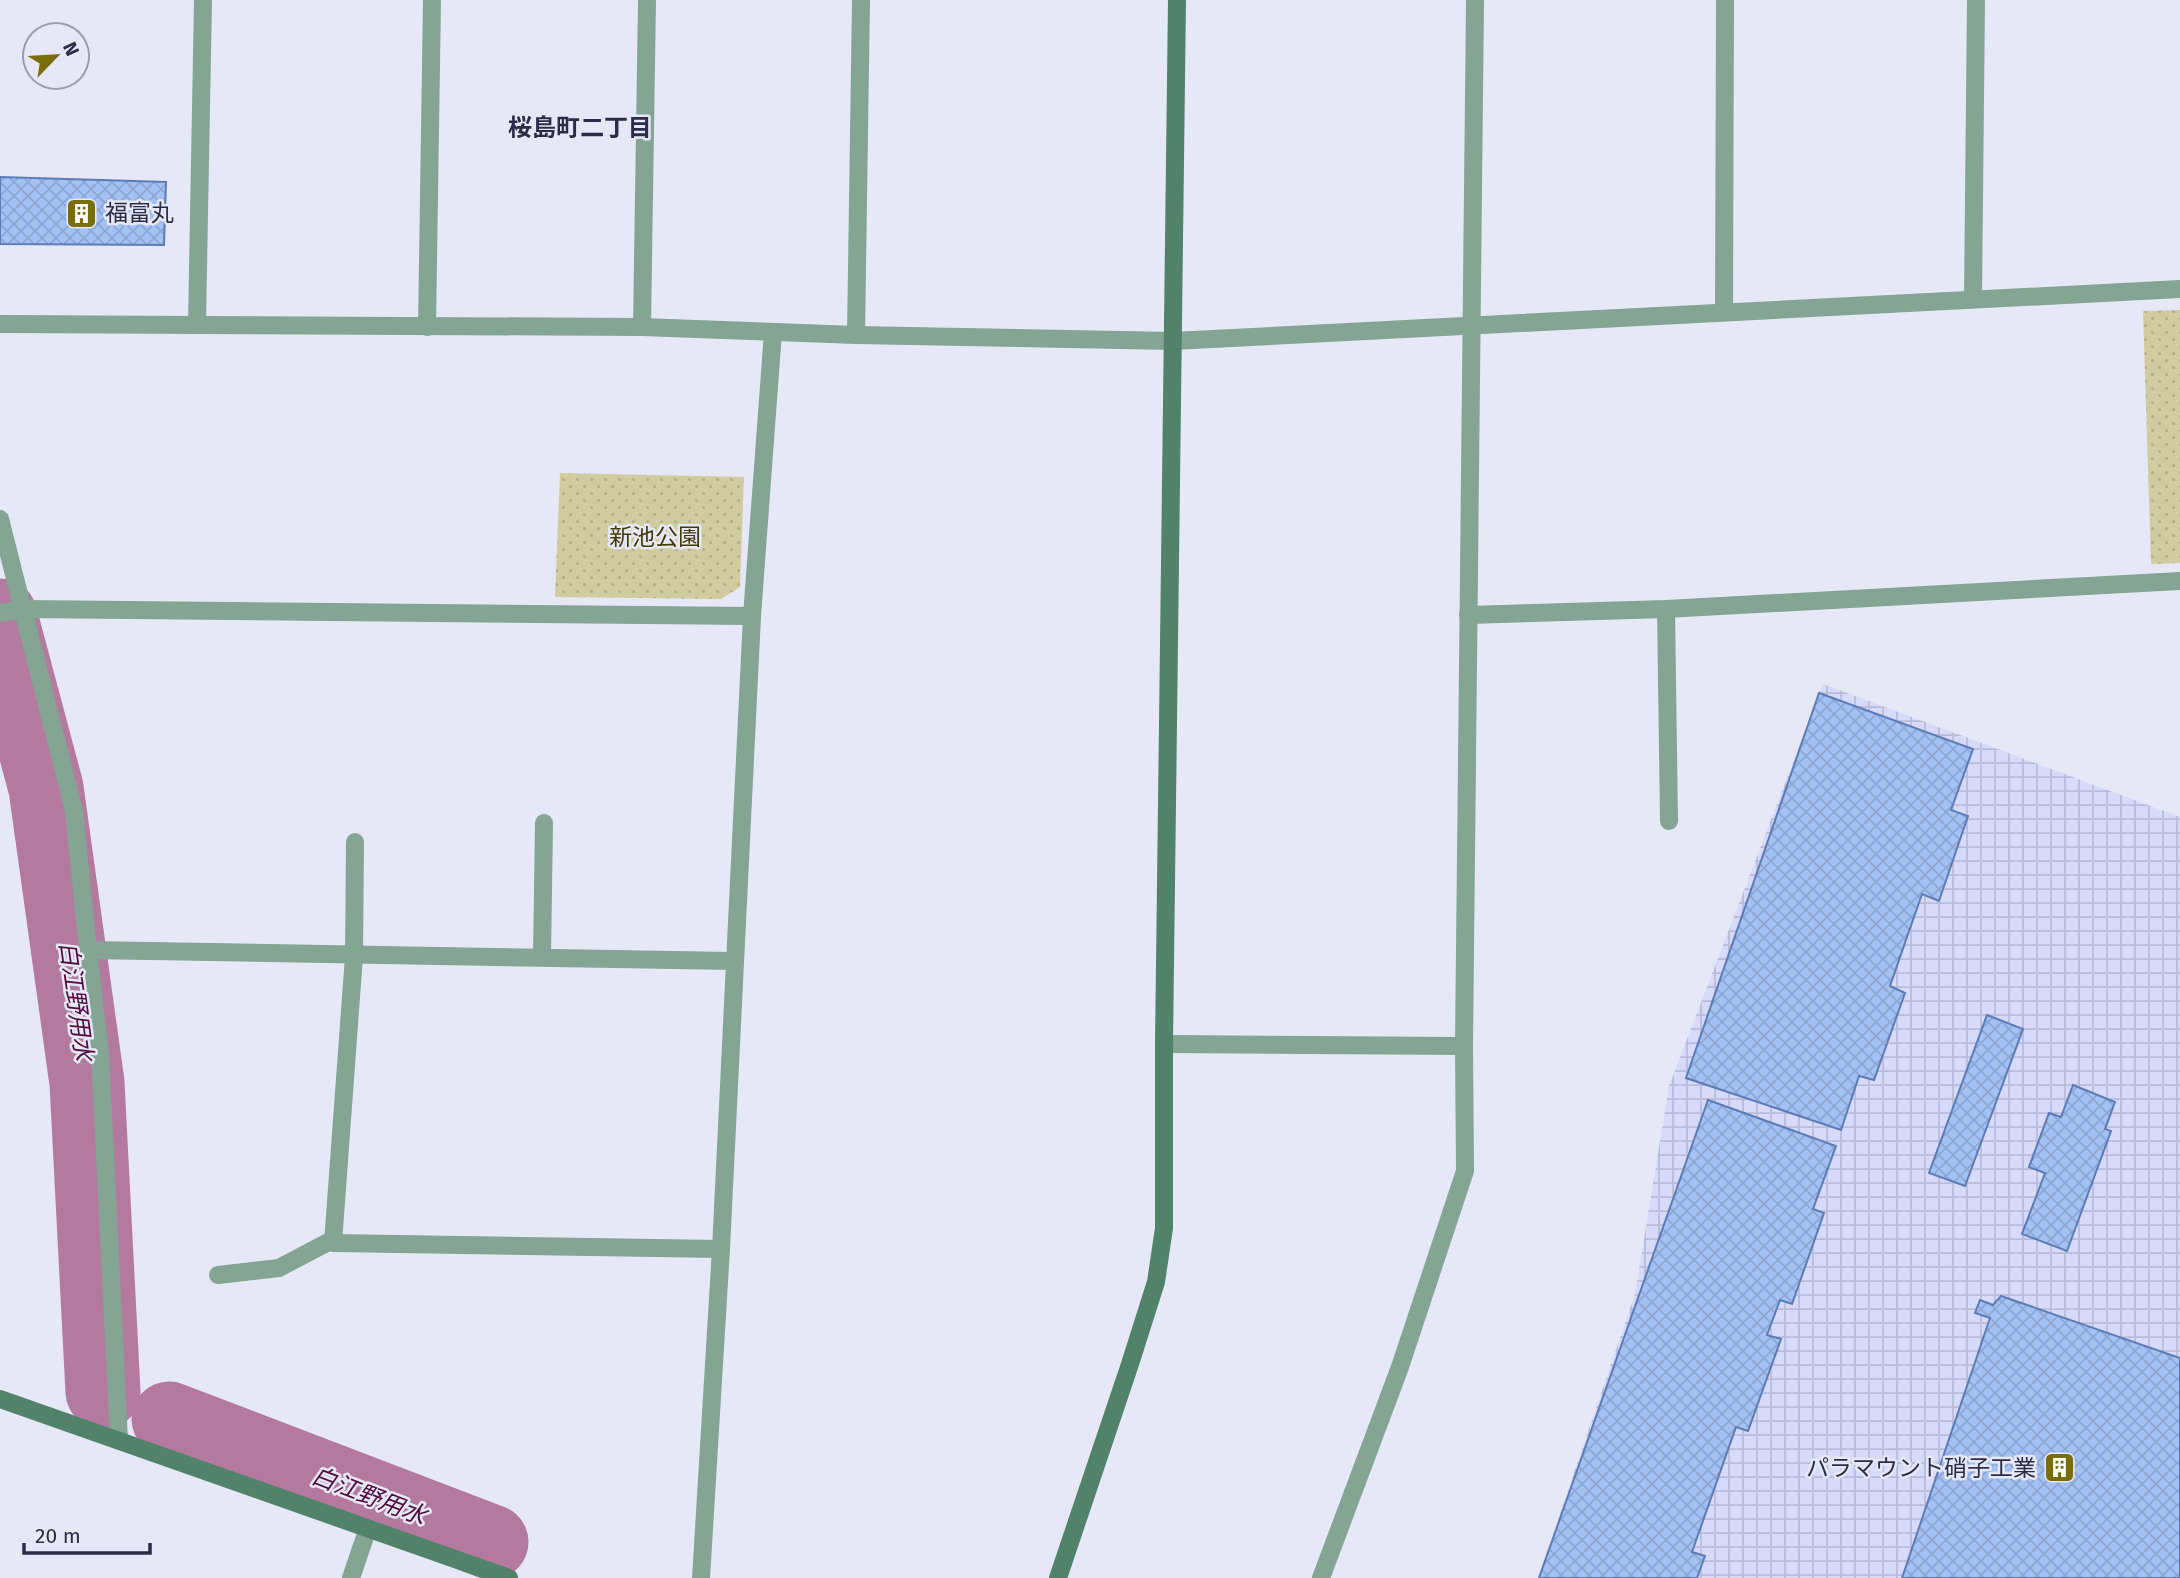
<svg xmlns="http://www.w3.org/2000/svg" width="2180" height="1578" font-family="'Fira Sans','Noto Sans JP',sans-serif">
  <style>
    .industrial { fill: url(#industrial-grid) }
    .park { fill: url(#park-dots) }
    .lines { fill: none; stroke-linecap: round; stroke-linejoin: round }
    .river { stroke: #b3799e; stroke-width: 75 }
    .building { fill: url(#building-cross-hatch); stroke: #5b7cb7; stroke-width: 2 }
    .street { stroke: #84a593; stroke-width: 18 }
    .secondary { stroke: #51836a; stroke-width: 18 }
    .labels { text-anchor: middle; stroke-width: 5; stroke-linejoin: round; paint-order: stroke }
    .poi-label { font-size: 23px; fill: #2b2c48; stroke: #e7e8f7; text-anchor: start }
    .park-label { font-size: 23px; fill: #413a04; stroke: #e7e8f7 }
    .neighbourhood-label { font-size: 24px; font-weight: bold; fill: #2b2c48; stroke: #e7e8f7 }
    .water-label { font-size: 24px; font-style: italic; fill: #520b3f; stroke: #e7e8f7 }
  </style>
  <defs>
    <pattern id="industrial-grid" width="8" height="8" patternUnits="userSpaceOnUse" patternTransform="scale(1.75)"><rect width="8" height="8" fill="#d7dafa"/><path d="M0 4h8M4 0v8" fill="none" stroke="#b9bbd8"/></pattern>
    <pattern id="park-dots" width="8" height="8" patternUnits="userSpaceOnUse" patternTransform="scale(1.75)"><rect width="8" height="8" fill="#d1cca0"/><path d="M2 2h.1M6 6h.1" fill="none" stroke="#b4af8b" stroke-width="1.8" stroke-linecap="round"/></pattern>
    <pattern id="building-cross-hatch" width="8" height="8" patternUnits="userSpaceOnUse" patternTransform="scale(1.75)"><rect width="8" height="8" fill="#a4c1f4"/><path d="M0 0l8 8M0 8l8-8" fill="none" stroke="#8da6d3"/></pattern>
  </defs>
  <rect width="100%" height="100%" fill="#e7e8f7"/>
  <path class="industrial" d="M1823,684L2180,817V1578H1538L1635,1294L1669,1086Z"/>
  <g class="park">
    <path d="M2180,310V563L2151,564L2143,311Z"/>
    <path d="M560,473L744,477L740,587L721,599L555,597Z"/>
  </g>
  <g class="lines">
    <g class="river">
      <path d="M0,616L46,788L87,1083L103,1392"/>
      <path d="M169,1419L491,1542"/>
    </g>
  </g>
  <g class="building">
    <path d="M0,177L166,182L164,245L0,244Z"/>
    <path d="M1819,693L1973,749L1951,810L1968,816L1939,901L1922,894L1890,986L1905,993L1874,1080L1859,1076L1841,1130L1686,1078Z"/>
    <path d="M1987,1015L2023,1029L1965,1186L1929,1173Z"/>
    <path d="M2073,1085L2115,1102L2105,1129L2111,1131L2067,1251L2022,1234L2045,1173L2029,1167L2049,1113L2061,1117Z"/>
    <path d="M1708,1100L1836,1146L1813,1209L1824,1213L1792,1304L1780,1300L1767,1335L1781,1339L1748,1431L1736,1427L1692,1552L1705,1556L1697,1578H1539Z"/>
    <path d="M2001,1296L2180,1358V1578H1902L1990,1318L1975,1313L1980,1300L1993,1305Z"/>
  </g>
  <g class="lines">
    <g class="street">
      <path d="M1973,299L1976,0"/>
      <path d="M1724,312L1725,0"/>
      <path d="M0,324L642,327L856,335L1173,341L2180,289"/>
      <path d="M197,324L203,0"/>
      <path d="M427,327L432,0"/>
      <path d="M642,327L647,0"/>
      <path d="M856,335L861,0"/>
      <path d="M0,519L74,811L88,950L734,961"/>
      <path d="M1666,609L1669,821"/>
      <path d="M0,613L24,609L752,616"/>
      <path d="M1468,615L1666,609L2180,581"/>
      <path d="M355,842L354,956L333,1243L721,1249"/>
      <path d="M88,950L100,1053L119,1440"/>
      <path d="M542,957L544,823"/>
      <path d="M1164,1044L1464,1046"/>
      <path d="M218,1275L279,1268L334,1239"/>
      <path d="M351,1578L368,1528"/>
      <path d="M701,1578L721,1249L752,616L773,332"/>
      <path d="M1321,1578L1400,1367L1465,1171L1464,1046L1475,0"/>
    </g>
    <g class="secondary">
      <path d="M0,1399L509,1578"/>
      <path d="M1058,1578L1130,1364L1156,1282L1164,1228V1044L1177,0"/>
    </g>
  </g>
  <defs>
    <symbol id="building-square" viewBox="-11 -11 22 22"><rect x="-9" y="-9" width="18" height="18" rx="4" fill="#796d08" stroke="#e7e8f7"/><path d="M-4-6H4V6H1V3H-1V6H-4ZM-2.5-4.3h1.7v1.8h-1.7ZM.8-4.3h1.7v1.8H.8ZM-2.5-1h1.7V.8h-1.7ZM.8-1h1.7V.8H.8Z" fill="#fff"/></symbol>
  </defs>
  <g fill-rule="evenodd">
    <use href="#building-square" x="64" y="196" width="35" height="35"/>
    <use href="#building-square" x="2042" y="1450" width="35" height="35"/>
  </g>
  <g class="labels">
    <g class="poi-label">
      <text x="105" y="221">福富丸</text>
      <text x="2036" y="1476" text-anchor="end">パラマウント硝子工業</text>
    </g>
    <g class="park-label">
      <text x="655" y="545">新池公園</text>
    </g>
    <g class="neighbourhood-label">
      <text x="580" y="136">桜島町二丁目</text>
    </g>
    <g class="water-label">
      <text transform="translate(76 1001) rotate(82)" y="8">白江野用水</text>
      <text transform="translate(369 1496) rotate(21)" y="8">白江野用水</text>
    </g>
  </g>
  <g transform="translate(56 56) rotate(65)"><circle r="33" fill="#e7e8f7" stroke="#9c9db1" stroke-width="2"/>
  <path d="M0-5L12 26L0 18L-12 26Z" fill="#796d08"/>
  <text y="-10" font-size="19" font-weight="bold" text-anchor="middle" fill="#2b2c48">N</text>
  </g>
  <path d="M24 1543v10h126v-10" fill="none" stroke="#2b2c48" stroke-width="3.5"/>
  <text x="35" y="1543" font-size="21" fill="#2b2c48" stroke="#e7e8f7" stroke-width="5" paint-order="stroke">20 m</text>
</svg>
